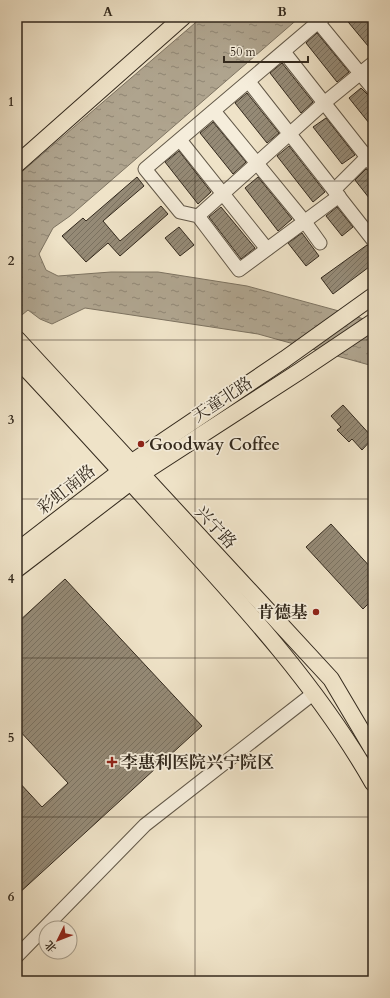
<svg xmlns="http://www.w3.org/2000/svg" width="390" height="998" font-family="Cardo,'Noto Serif SC',serif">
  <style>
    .water { fill: url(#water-ripples); stroke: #7d7361 }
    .building { fill: url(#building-hatch); stroke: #33291d }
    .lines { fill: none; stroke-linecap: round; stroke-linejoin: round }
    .minor-casing { stroke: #625848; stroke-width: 15 }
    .major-casing { stroke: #33291d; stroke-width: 18 }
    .minor { stroke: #f5eddb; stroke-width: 13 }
    .major { stroke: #efe3c8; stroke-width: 16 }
    .grid { fill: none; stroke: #33291d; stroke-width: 1; stroke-opacity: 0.55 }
    .poi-dot { fill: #8f2418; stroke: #f5eddb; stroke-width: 1.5 }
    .labels { text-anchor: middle; stroke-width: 3.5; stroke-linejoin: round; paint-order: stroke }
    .street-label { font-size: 17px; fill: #33291d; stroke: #f5eddb }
    .poi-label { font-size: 17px; font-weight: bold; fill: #33291d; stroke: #f5eddb; text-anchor: start }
    .neatline { fill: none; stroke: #33291d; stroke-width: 1.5 }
    .grid-label { font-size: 13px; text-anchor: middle; font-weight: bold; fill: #33291d }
  </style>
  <defs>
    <pattern id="water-ripples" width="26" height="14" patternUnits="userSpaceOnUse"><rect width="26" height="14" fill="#afa48e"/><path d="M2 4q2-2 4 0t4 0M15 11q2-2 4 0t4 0" fill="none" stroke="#8f8673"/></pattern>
    <pattern id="building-hatch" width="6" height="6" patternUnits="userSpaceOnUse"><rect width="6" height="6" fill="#958a76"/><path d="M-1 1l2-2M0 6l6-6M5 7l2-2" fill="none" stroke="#7a7160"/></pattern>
  </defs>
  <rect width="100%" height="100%" fill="#efe3c8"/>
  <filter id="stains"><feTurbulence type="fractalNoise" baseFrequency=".005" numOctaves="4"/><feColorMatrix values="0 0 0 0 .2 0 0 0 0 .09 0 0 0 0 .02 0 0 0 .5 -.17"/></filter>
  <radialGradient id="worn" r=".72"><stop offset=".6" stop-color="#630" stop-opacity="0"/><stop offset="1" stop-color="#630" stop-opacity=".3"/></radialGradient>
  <path class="water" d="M202,17H300L70,216L53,228L39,254L46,270L58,276L111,272H158L247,286L339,311L373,322V366L258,334L85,308L52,324L40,319L28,310L17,319V176Z"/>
  <g class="building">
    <path d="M344,17H368L373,24V52Z"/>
    <path d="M317,33L349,72L337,82L306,43Z"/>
    <path d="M282,63L313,102L301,113L270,73Z"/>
    <path d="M361,88L373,100V128L349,98Z"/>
    <path d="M247,93L279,133L267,143L235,103Z"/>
    <path d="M326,118L355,155L342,164L313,127Z"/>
    <path d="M213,122L246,162L233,174L200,133Z"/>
    <path d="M289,146L325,192L313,202L277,156Z"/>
    <path d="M179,151L211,192L198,204L165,162Z"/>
    <path d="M366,169L373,174V203L355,180Z"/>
    <path d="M137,177L144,186L103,221L120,241L161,206L168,214L120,256L108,243L86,262L62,236L83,218L86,221Z"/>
    <path d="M258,177L292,219L278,231L245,188Z"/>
    <path d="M221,207L255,248L241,259L209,217Z"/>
    <path d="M337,207L353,227L342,236L326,216Z"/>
    <path d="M179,227L194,245L180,256L165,238Z"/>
    <path d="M302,233L319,256L306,266L288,243Z"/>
    <path d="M367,245L373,250V264L333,294L321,278Z"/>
    <path d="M343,405L373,438L362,450L352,439L349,442L337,430L341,427L331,416Z"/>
    <path d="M331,524L373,570V599L363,609L306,547Z"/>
    <path d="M65,579L202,726L17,895V780L42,807L68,783L17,728V623Z"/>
  </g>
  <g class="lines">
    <defs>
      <g id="minor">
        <path d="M324,17L145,169L180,212L198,216L239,270L339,196"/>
        <path d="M318,22L373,89"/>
        <path d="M284,52L373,165"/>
        <path d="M249,82L373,240"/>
        <path d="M214,111L305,222L320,243"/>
        <path d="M180,140L267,249"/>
        <path d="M334,190L372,152"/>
        <path d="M198,216L324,103L373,63"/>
        <path d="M17,956L145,825L314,693"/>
      </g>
      <g id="major">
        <path d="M17,164L183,17"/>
        <path d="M17,339L331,679L373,750"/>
        <path d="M17,359C67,412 116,466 165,520C240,602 318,686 373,783"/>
        <path d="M17,551L131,463L285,359L373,296"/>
        <path d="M17,569L141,474L300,371L373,322"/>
      </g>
    </defs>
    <use href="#minor" class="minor-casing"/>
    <use href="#major" class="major-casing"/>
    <use href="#minor" class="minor"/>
    <use href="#major" class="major"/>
  </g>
  <path class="grid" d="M195,17V981M17,181H373M17,340H373M17,499H373M17,658H373M17,817H373"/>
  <g class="poi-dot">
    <circle cx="141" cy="444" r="4"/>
    <circle cx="316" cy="612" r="4"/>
    <path d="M110 756h4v4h4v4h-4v4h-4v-4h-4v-4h4z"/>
  </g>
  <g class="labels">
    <g class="street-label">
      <text transform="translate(222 399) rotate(-33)" y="6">天童北路</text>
      <text transform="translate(66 489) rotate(-38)" y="6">彩虹南路</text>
      <text transform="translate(216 527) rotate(47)" y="6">兴宁路</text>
    </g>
    <g class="poi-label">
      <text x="149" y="450">Goodway Coffee</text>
      <text x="308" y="618" text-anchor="end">肯德基</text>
      <text x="121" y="768">李惠利医院兴宁院区</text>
    </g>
  </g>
  <rect width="390" height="998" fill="none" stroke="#efe3c8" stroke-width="44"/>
  <g transform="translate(58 940) rotate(227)"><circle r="19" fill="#f5eddb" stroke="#a79f8f"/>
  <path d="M0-3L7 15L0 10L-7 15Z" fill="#8f2418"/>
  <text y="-6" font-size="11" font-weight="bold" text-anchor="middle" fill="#33291d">北</text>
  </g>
  <path d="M224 56v6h84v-6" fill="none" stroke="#33291d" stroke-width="2"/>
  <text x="230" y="56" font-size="12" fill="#33291d" stroke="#f5eddb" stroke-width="3" paint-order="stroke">50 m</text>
  <rect x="22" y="22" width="346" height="954" class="neatline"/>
  <g class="grid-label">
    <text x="108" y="16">A</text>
    <text x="282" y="16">B</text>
    <text x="11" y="106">1</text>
    <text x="11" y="265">2</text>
    <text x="11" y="424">3</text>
    <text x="11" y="583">4</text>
    <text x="11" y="742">5</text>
    <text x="11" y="901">6</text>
  </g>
  <rect width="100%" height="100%" filter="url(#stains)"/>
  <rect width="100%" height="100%" fill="url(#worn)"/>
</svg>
